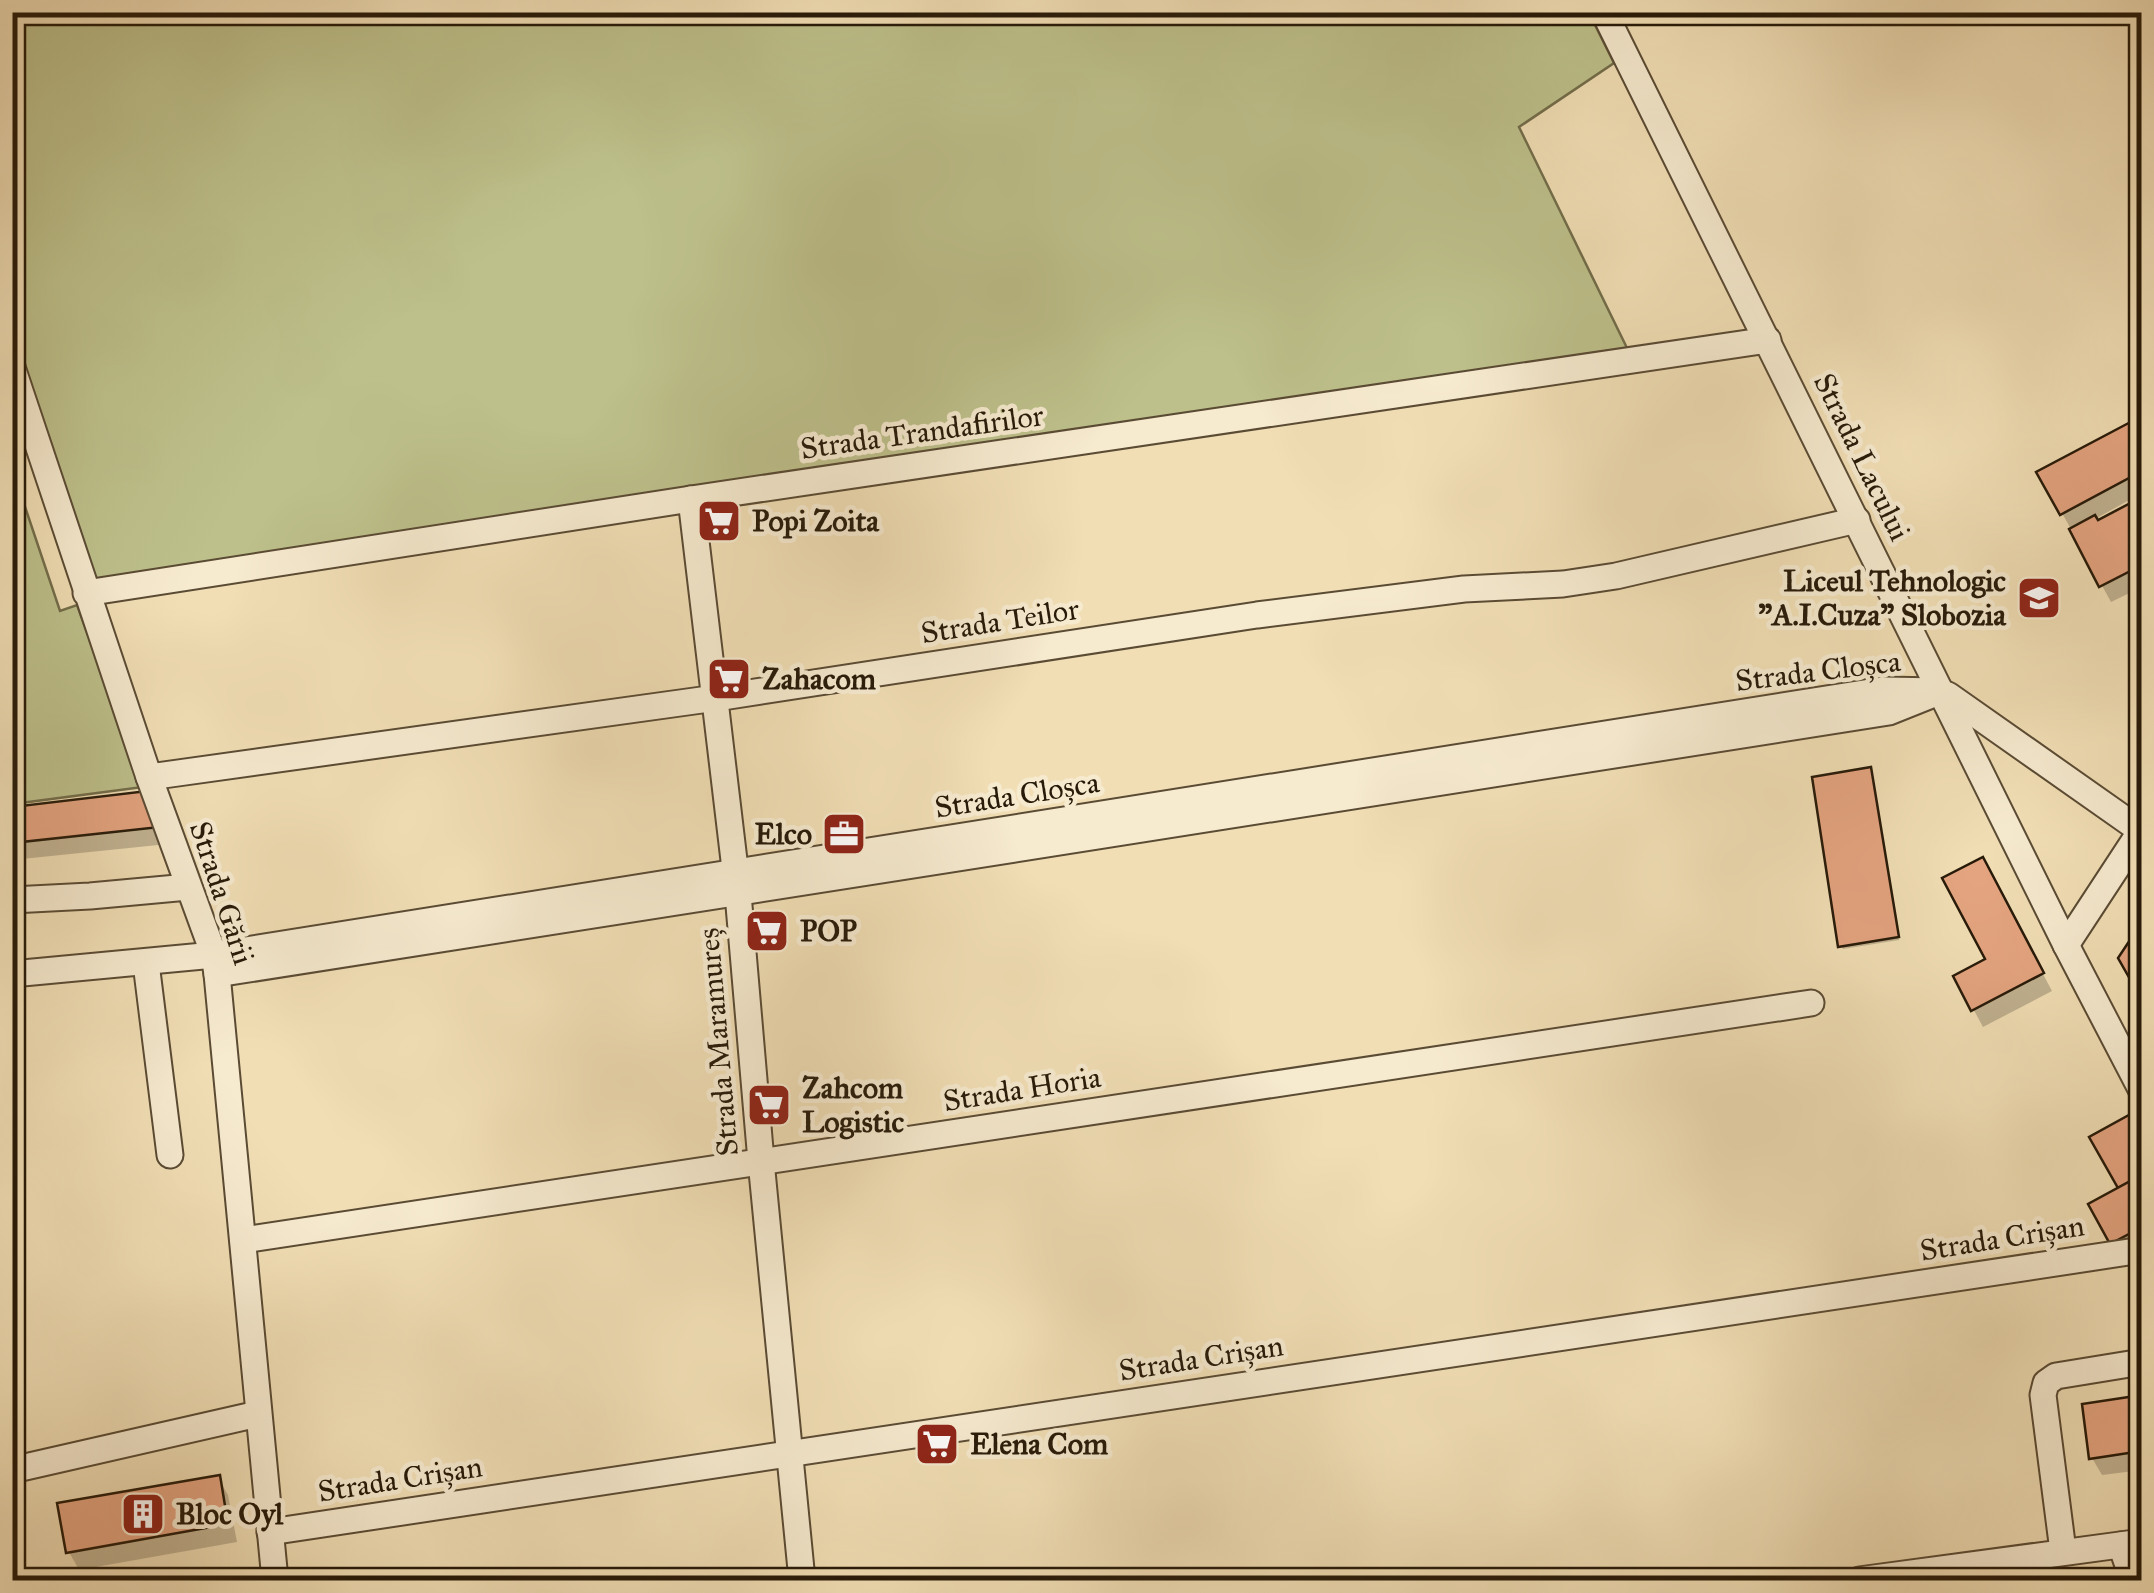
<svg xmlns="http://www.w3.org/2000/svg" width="2154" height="1593" font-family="'IM FELL Great Primer',serif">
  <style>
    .green { fill: #bdc08b; stroke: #726d4a; stroke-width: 2.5 }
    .shadow { fill: #0003 }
    .building { fill: #e4a480; stroke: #271a09; stroke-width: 2.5 }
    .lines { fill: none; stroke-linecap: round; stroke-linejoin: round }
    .minor-casing { stroke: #5a4b34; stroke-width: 29 }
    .minor { stroke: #f6eacf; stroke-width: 25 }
    .labels { text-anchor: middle; stroke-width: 9; stroke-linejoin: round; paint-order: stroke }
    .street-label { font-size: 30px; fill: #271a09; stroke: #f6eacf }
    .poi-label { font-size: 30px; font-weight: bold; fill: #271a09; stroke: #f6eacf; text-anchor: start }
  </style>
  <rect width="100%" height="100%" fill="#f1deb5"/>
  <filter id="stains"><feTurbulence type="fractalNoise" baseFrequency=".002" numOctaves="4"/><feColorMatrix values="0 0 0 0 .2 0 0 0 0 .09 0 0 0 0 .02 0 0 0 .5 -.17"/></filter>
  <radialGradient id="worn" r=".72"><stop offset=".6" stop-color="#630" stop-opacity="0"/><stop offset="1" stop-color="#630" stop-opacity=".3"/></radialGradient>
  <g class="green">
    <path d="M12,13H1589L1614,63L1519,127L1627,348C1115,423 605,505 94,591L13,342Z"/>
    <path d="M12,468L60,611L77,605L143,787L13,804Z"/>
  </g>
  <g class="shadow">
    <path d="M2142,418V493L2095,519L2097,523L2142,500V587L2111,602L2040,473Z"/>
    <path d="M1872,773L1899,940L1843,949L1841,946Z"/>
    <path d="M146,793L168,844L12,860V810Z"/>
    <path d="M1992,878L2052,991L1983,1027L1956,977L1989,961Z"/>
    <path d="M2142,1143V1250L2122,1260L2092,1205L2122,1189Z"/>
    <path d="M2142,1398V1470L2102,1475L2092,1458Z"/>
    <path d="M218,1478L228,1495L237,1542L79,1570L69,1552Z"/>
  </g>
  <g class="building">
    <path d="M2142,416V471L2060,515L2036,472Z"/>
    <path d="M2142,497V565L2099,587L2069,529L2095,515L2098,520Z"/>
    <path d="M1871,767L1899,937L1838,947L1812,777Z"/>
    <path d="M147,791L160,827L12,843V807Z"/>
    <path d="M1983,857L2044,973L1971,1011L1953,976L1985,959L1942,878Z"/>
    <path d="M2142,922V1000L2118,958Z"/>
    <path d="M2129,1115L2142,1139V1175L2118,1188L2089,1137Z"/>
    <path d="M2136,1178L2142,1187V1227L2110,1244L2088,1204Z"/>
    <path d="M2142,1395V1451L2089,1459L2082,1404Z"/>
    <path d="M220,1475L228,1524L66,1553L57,1503Z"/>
  </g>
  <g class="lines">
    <defs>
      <g id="minor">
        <path d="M1604,12L2066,945L2142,1091"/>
        <path d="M12,367L149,777L214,955L217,974L275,1580"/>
        <path d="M691,499L738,894L761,1161L802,1580"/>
        <path d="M86,593L691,499L1768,340"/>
        <path d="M1948,695L2140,830"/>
        <path d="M149,777L716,698L1257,615L1464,589L1563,584L1616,576L1857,520"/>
        <path d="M12,900L90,896L188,887"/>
        <path d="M2066,945L2142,829"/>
        <path d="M146,963L170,1155"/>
        <path d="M12,974L214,955L1883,690L1941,691"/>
        <path d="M217,974L1889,712L1929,696"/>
        <path d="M243,1240L1811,1003"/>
        <path d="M12,1470L258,1414"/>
        <path d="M270,1532L2142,1250"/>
        <path d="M2121,1545L2133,1580"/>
        <path d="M2063,1551L2043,1395L2046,1383L2056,1376L2142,1362"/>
        <path d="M1859,1580L2142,1542"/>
      </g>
    </defs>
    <use href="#minor" class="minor-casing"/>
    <use href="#minor" class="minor"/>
  </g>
  <defs>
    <symbol id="supermarket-square" viewBox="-11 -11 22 22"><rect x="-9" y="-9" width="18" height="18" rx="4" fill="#8f2418" stroke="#f6eacf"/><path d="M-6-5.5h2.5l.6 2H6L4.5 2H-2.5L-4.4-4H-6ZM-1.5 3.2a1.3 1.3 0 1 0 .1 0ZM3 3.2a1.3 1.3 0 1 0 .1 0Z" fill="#fff"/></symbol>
    <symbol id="university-square" viewBox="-11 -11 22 22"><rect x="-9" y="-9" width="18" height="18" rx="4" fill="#8f2418" stroke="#f6eacf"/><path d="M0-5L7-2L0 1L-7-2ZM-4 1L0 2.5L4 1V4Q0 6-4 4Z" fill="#fff"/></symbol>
    <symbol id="office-square" viewBox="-11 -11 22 22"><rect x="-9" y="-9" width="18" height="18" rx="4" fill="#8f2418" stroke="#f6eacf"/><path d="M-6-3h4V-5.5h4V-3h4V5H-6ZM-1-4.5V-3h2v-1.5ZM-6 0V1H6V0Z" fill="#fff"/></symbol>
    <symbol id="building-square" viewBox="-11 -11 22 22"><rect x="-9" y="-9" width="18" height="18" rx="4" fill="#8f2418" stroke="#f6eacf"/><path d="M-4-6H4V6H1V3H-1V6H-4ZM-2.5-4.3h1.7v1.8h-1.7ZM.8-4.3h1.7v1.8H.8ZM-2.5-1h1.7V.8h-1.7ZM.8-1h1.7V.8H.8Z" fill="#fff"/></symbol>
  </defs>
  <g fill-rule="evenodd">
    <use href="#supermarket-square" x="694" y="496" width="50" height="50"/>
    <use href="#university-square" x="2014" y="573" width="50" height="50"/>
    <use href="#supermarket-square" x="704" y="654" width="50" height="50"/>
    <use href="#office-square" x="819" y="809" width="50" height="50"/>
    <use href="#supermarket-square" x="742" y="906" width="50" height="50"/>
    <use href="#supermarket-square" x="744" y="1080" width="50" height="50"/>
    <use href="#supermarket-square" x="912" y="1419" width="50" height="50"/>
    <use href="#building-square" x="118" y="1489" width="50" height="50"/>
  </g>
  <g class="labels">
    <g class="street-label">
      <text transform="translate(922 432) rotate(-8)" y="10">Strada Trandafirilor</text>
      <text transform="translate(1862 457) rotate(64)" y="10">Strada Lacului</text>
      <text transform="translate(1000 621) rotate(-9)" y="10">Strada Teilor</text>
      <text transform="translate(1818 671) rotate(-7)" y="10">Strada Cloșca</text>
      <text transform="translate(1017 795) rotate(-9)" y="10">Strada Cloșca</text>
      <text transform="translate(222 893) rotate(72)" y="10">Strada Gării</text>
      <text transform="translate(718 1042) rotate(-95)" y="10">Strada Maramureș</text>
      <text transform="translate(1022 1089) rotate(-9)" y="10">Strada Horia</text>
      <text transform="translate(2002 1238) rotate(-9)" y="10">Strada Crișan</text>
      <text transform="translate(1201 1358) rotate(-9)" y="10">Strada Crișan</text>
      <text transform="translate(400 1479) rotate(-9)" y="10">Strada Crișan</text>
    </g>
    <g class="poi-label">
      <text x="752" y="531">Popi Zoita</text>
      <text x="2006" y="591" text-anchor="end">Liceul Tehnologic<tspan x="2006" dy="34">"A.I.Cuza" Slobozia</tspan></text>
      <text x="762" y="689">Zahacom</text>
      <text x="812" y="844" text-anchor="end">Elco</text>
      <text x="800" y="941">POP</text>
      <text x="802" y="1098">Zahcom<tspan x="802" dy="34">Logistic</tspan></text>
      <text x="970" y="1454">Elena Com</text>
      <text x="176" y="1524">Bloc Oyl</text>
    </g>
  </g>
  <rect width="2154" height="1593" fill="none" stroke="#f1deb5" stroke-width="50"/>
  <rect x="15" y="15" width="2124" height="1563" fill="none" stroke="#271a09" stroke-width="5"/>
  <rect x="25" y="25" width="2104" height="1543" fill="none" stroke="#271a09" stroke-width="2.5"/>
  <rect width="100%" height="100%" filter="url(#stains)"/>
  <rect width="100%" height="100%" fill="url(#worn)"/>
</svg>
